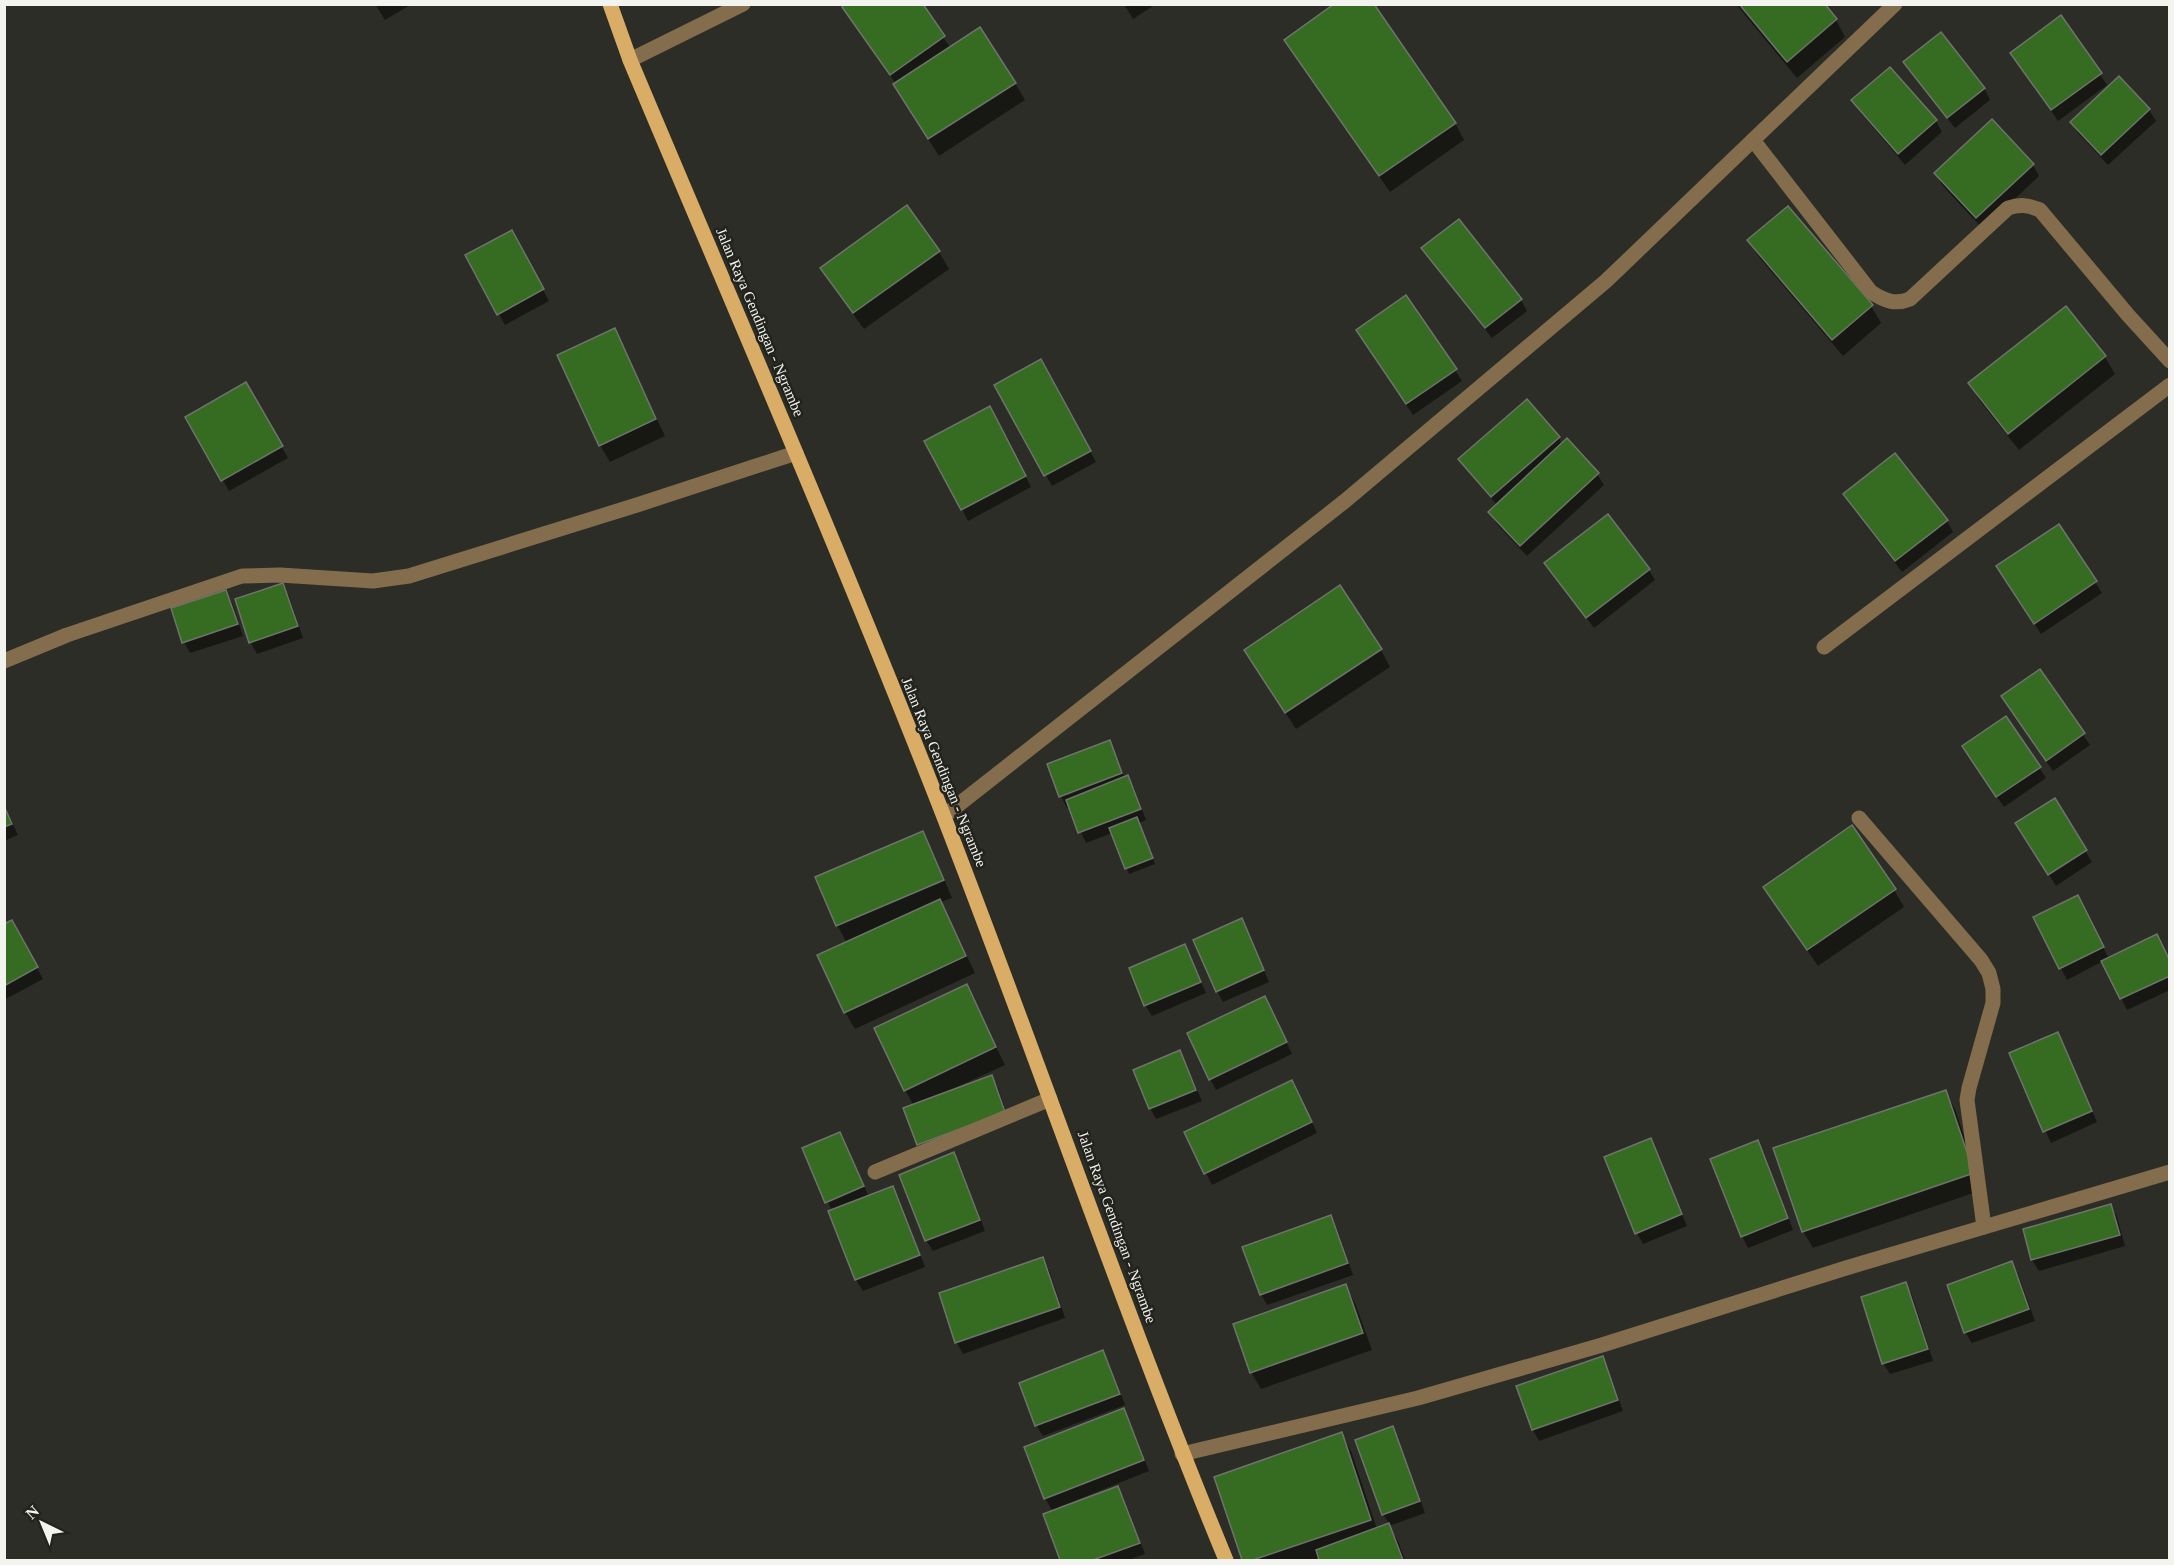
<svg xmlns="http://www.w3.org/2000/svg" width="2174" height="1565" font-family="Georgia,serif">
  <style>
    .shadow { fill: #0007 }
    .building { fill: #366c21; stroke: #6f736d; stroke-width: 1.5 }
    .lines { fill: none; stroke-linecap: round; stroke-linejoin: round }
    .minor { stroke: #836d4c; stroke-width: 15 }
    .major { stroke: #daad67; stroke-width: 15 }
    .labels { text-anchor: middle; stroke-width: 5; stroke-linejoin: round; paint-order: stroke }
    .street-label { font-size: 15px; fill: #f3f3ef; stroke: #23231d }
  </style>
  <rect width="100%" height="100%" fill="#2c2d27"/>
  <g class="shadow">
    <path d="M375,4H412L385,20Z"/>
    <path d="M921,4L951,49L1015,83L1025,100L939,156L905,102L896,84L843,7Z"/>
    <path d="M1124,4H1156L1133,19Z"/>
    <path d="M1736,4H1823L1836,20L1845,37L1797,78Z"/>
    <path d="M2061,17L2107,85L2058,121L2012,53Z"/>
    <path d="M1286,40L1455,123L1464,140L1390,192L1296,57Z"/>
    <path d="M1905,62L1984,88L1990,100L1955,128L1912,73Z"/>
    <path d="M1890,69L1936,121L1942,132L1905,165L1860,112L1853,101Z"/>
    <path d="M2119,78L2149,110L2156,121L2108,165L2078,133L2072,122Z"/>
    <path d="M1992,121L2033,165L2039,176L1983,229L1942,185L1936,174Z"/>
    <path d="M1788,208L1871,306L1881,323L1843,356L1759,257L1749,240Z"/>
    <path d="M1459,221L1521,300L1527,311L1492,338L1430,259L1423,248Z"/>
    <path d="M511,232L549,301L505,325L467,256Z"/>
    <path d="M939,252L949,269L864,329L832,285L822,268Z"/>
    <path d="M1406,297L1462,381L1413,415L1364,342Z"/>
    <path d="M2065,308L2105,357L2115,374L2019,450L1980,401L1970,384Z"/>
    <path d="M614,330L665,436L610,462L600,445Z"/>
    <path d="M1040,361L1096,462L1052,486L996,385Z"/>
    <path d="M245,384L288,458L229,491L187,417Z"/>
    <path d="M996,419L1031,487L968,521L962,509Z"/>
    <path d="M1559,438L1562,445L1597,474L1604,485L1527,556L1496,523L1490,512L1497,505L1467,470L1460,459Z"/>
    <path d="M1895,455L1947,521L1953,532L1902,572L1851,506L1845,495Z"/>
    <path d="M2059,526L2102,593L2041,634L2005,578Z"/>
    <path d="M1546,564L1648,569L1655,580L1594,628Z"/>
    <path d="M282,585L289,596L303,638L257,654L251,643L237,600Z"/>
    <path d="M226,592L232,603L243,636L190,653L184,642Z"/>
    <path d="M1381,650L1390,667L1296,729L1255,667Z"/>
    <path d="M2040,671L2090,745L2053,771L2009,708Z"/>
    <path d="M1109,742L1125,778L1127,777L1134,788L1146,820L1139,823L1155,864L1129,874L1112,833L1086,843L1070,807L1067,808L1061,797L1049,765Z"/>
    <path d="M1970,758L2039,767L2046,778L2004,807Z"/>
    <path d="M2054,801L2092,862L2056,886L2024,835Z"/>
    <path d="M4,806L18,835L4,841Z"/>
    <path d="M922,833L932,850L952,898L941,902L975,973L855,1029L845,1012L847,943L837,925Z"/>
    <path d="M1765,888L1894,890L1904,907L1818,966Z"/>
    <path d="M2083,908L2109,959L2170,962V990L2127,1010L2103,961L2067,980L2035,918Z"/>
    <path d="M1242,920L1269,982L1223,1002L1217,991Z"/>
    <path d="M4,926L18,933L43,979L4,1000Z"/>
    <path d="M1184,945L1206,993L1152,1016L1145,1005Z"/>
    <path d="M966,986L1005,1065L955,1088L956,1090L991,1077L998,1088L1010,1124L924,1155L918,1144L914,1106L905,1090Z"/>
    <path d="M1271,1009L1292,1054L1216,1090L1210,1079Z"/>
    <path d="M2058,1034L2097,1122L2051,1143L2011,1054Z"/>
    <path d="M1180,1052L1202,1101L1156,1119L1150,1108Z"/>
    <path d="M1945,1092L1955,1109L1982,1190L1813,1248L1803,1231Z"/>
    <path d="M1298,1093L1317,1133L1212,1185L1186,1133Z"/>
    <path d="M840,1133L869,1197L893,1187L899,1199L925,1267L863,1291L856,1280L830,1212L832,1211L804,1149Z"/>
    <path d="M1650,1140L1687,1226L1643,1244L1637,1233Z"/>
    <path d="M1757,1142L1764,1153L1793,1230L1748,1248L1742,1236Z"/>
    <path d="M953,1154L960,1165L985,1231L933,1251L926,1240Z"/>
    <path d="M2111,1206L2117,1217L2125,1246L2039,1271L2032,1260L2025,1230Z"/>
    <path d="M1331,1217L1337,1228L1353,1275L1267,1305L1261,1294Z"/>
    <path d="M1042,1259L1049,1270L1065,1318L963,1354L957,1343L941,1294Z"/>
    <path d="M2011,1263L2018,1274L2035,1321L1972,1343L1965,1332Z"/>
    <path d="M1906,1284L1912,1295L1933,1361L1890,1374L1883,1363Z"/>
    <path d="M1345,1286L1355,1303L1372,1350L1261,1389L1251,1372Z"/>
    <path d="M1102,1352L1109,1363L1125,1405L1043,1436L1036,1425Z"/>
    <path d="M1602,1358L1608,1369L1623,1411L1539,1441L1533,1430L1518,1387Z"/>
    <path d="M1124,1410L1130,1421L1149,1471L1059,1507L1060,1509L1118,1488L1124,1499L1145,1554L1129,1560H1061L1045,1515L1053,1512L1045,1498Z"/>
    <path d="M1392,1428L1398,1439L1425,1513L1389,1526L1398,1541L1405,1560H1321L1320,1558L1312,1560H1244L1216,1478L1341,1434L1351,1451L1377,1529L1389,1524L1383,1514Z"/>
  </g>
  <g class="building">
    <path d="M845,4H923L945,36L890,75L842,7Z"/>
    <path d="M1334,4H1374L1456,123L1379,176L1284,40Z"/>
    <path d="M1739,4H1825L1837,19L1787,62Z"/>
    <path d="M2061,15L2102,73L2051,110L2010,53Z"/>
    <path d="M980,27L1016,83L928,139L893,84Z"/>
    <path d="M1941,32L1985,88L1947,118L1903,62Z"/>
    <path d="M1890,67L1937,120L1898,154L1851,100Z"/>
    <path d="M2119,76L2150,109L2101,155L2070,122Z"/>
    <path d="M1992,119L2034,164L1976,218L1934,173Z"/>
    <path d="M907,205L940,251L853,313L820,268Z"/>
    <path d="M1788,206L1873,305L1832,340L1747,240Z"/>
    <path d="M1459,219L1522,299L1485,328L1421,248Z"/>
    <path d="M512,230L544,289L497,315L465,255Z"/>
    <path d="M1406,295L1457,369L1406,404L1356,330Z"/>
    <path d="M2066,306L2106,356L2008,434L1968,383Z"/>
    <path d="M615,328L656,419L599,446L557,355Z"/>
    <path d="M1041,359L1091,451L1044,476L994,385Z"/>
    <path d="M246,382L283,446L221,481L185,417Z"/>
    <path d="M1527,399L1560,437L1491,497L1458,459Z"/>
    <path d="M990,406L1026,476L961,510L924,441Z"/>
    <path d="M1567,438L1599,473L1520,546L1488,512Z"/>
    <path d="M1895,453L1948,520L1895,561L1843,494Z"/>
    <path d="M1608,514L1650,569L1586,618L1544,563Z"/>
    <path d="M2059,524L2097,581L2034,624L1996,566Z"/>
    <path d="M283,583L298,626L249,643L235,599Z"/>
    <path d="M1340,585L1382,649L1285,713L1244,650Z"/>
    <path d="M226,590L238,624L182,643L171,608Z"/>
    <path d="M2040,669L2085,733L2046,761L2001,696Z"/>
    <path d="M2006,716L2041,767L1996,797L1962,746Z"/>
    <path d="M1110,740L1122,773L1059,797L1047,764Z"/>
    <path d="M1128,775L1141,809L1078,833L1066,800Z"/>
    <path d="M2055,798L2087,850L2048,875L2015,823Z"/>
    <path d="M4,806L12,824L4,827Z"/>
    <path d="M1137,817L1153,858L1125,869L1109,828Z"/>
    <path d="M1852,825L1896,889L1807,950L1763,887Z"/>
    <path d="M923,831L944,880L836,926L815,877Z"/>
    <path d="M2078,895L2104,947L2059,969L2033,917Z"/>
    <path d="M940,899L966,956L844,1013L817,955Z"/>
    <path d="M1242,918L1264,970L1216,992L1193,940Z"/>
    <path d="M12,920L38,967L4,986V924Z"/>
    <path d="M2157,934L2170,961V976L2120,999L2101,961Z"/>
    <path d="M1185,944L1201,982L1144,1006L1129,968Z"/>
    <path d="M967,984L996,1047L904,1091L874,1028Z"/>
    <path d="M1265,996L1287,1042L1209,1080L1187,1033Z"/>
    <path d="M2058,1032L2092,1111L2043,1132L2009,1053Z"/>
    <path d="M1180,1050L1196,1090L1149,1109L1133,1070Z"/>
    <path d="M992,1075L1005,1112L917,1145L903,1108Z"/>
    <path d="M1292,1080L1312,1122L1204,1174L1184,1132Z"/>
    <path d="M1946,1090L1974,1173L1802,1232L1773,1148Z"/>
    <path d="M840,1132L864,1186L825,1203L802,1148Z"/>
    <path d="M1651,1138L1682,1214L1635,1234L1604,1157Z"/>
    <path d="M1758,1140L1788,1218L1741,1237L1710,1159Z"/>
    <path d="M954,1152L980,1220L925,1241L899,1175Z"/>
    <path d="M893,1186L920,1255L855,1280L828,1211Z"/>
    <path d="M2111,1204L2120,1235L2031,1260L2023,1229Z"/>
    <path d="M1331,1215L1348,1263L1260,1295L1242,1247Z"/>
    <path d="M1043,1257L1060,1307L955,1343L939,1293Z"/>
    <path d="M2012,1261L2029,1309L1964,1333L1947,1285Z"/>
    <path d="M1906,1282L1928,1349L1882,1364L1861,1297Z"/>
    <path d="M1346,1284L1363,1333L1250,1373L1233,1324Z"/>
    <path d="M1103,1350L1120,1394L1035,1426L1019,1383Z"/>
    <path d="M1603,1356L1618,1400L1532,1430L1516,1386Z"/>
    <path d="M1124,1408L1144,1460L1044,1499L1024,1447Z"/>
    <path d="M1393,1426L1420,1501L1382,1515L1355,1440Z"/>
    <path d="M1342,1432L1371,1520L1253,1560H1242L1214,1477Z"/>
    <path d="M1118,1486L1140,1543L1093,1560H1060L1043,1514Z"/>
    <path d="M1389,1523L1403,1560H1319L1316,1550Z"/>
  </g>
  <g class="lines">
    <g class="minor">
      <path d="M630,60L743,4"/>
      <path d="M1753,140L1871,292C1885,301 1895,305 1910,299L2008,208C2020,204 2028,205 2040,210L2128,315L2170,361"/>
      <path d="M1824,647L2170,385"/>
      <path d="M4,661L67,635L242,576L280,575L373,581L409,576L640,504L796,453"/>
      <path d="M944,816L1345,501L1606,281L1895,4"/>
      <path d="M1859,818L1981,960L1989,973L1993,989V1003L1969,1088L1967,1100L1984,1227"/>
      <path d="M875,1172L1050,1099"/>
      <path d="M1182,1454L1418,1398L1602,1345L1846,1268L2170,1172"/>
    </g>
    <path class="major" d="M610,4L630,60C736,312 845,563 944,817C1040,1064 1125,1315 1226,1560"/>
  </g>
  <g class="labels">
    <g class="street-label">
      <text transform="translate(760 322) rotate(67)" y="5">Jalan Raya Gendingan - Ngrambe</text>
      <text transform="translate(944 772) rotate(68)" y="5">Jalan Raya Gendingan - Ngrambe</text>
      <text transform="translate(1117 1227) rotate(70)" y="5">Jalan Raya Gendingan - Ngrambe</text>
    </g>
  </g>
  <rect width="2174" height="1565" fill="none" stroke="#f3f3ef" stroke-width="12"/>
  <g transform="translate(42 1523) rotate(317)" stroke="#23231d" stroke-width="4.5" paint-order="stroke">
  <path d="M0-4.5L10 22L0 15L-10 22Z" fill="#f3f3ef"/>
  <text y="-9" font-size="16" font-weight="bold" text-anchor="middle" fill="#f3f3ef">N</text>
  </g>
</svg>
